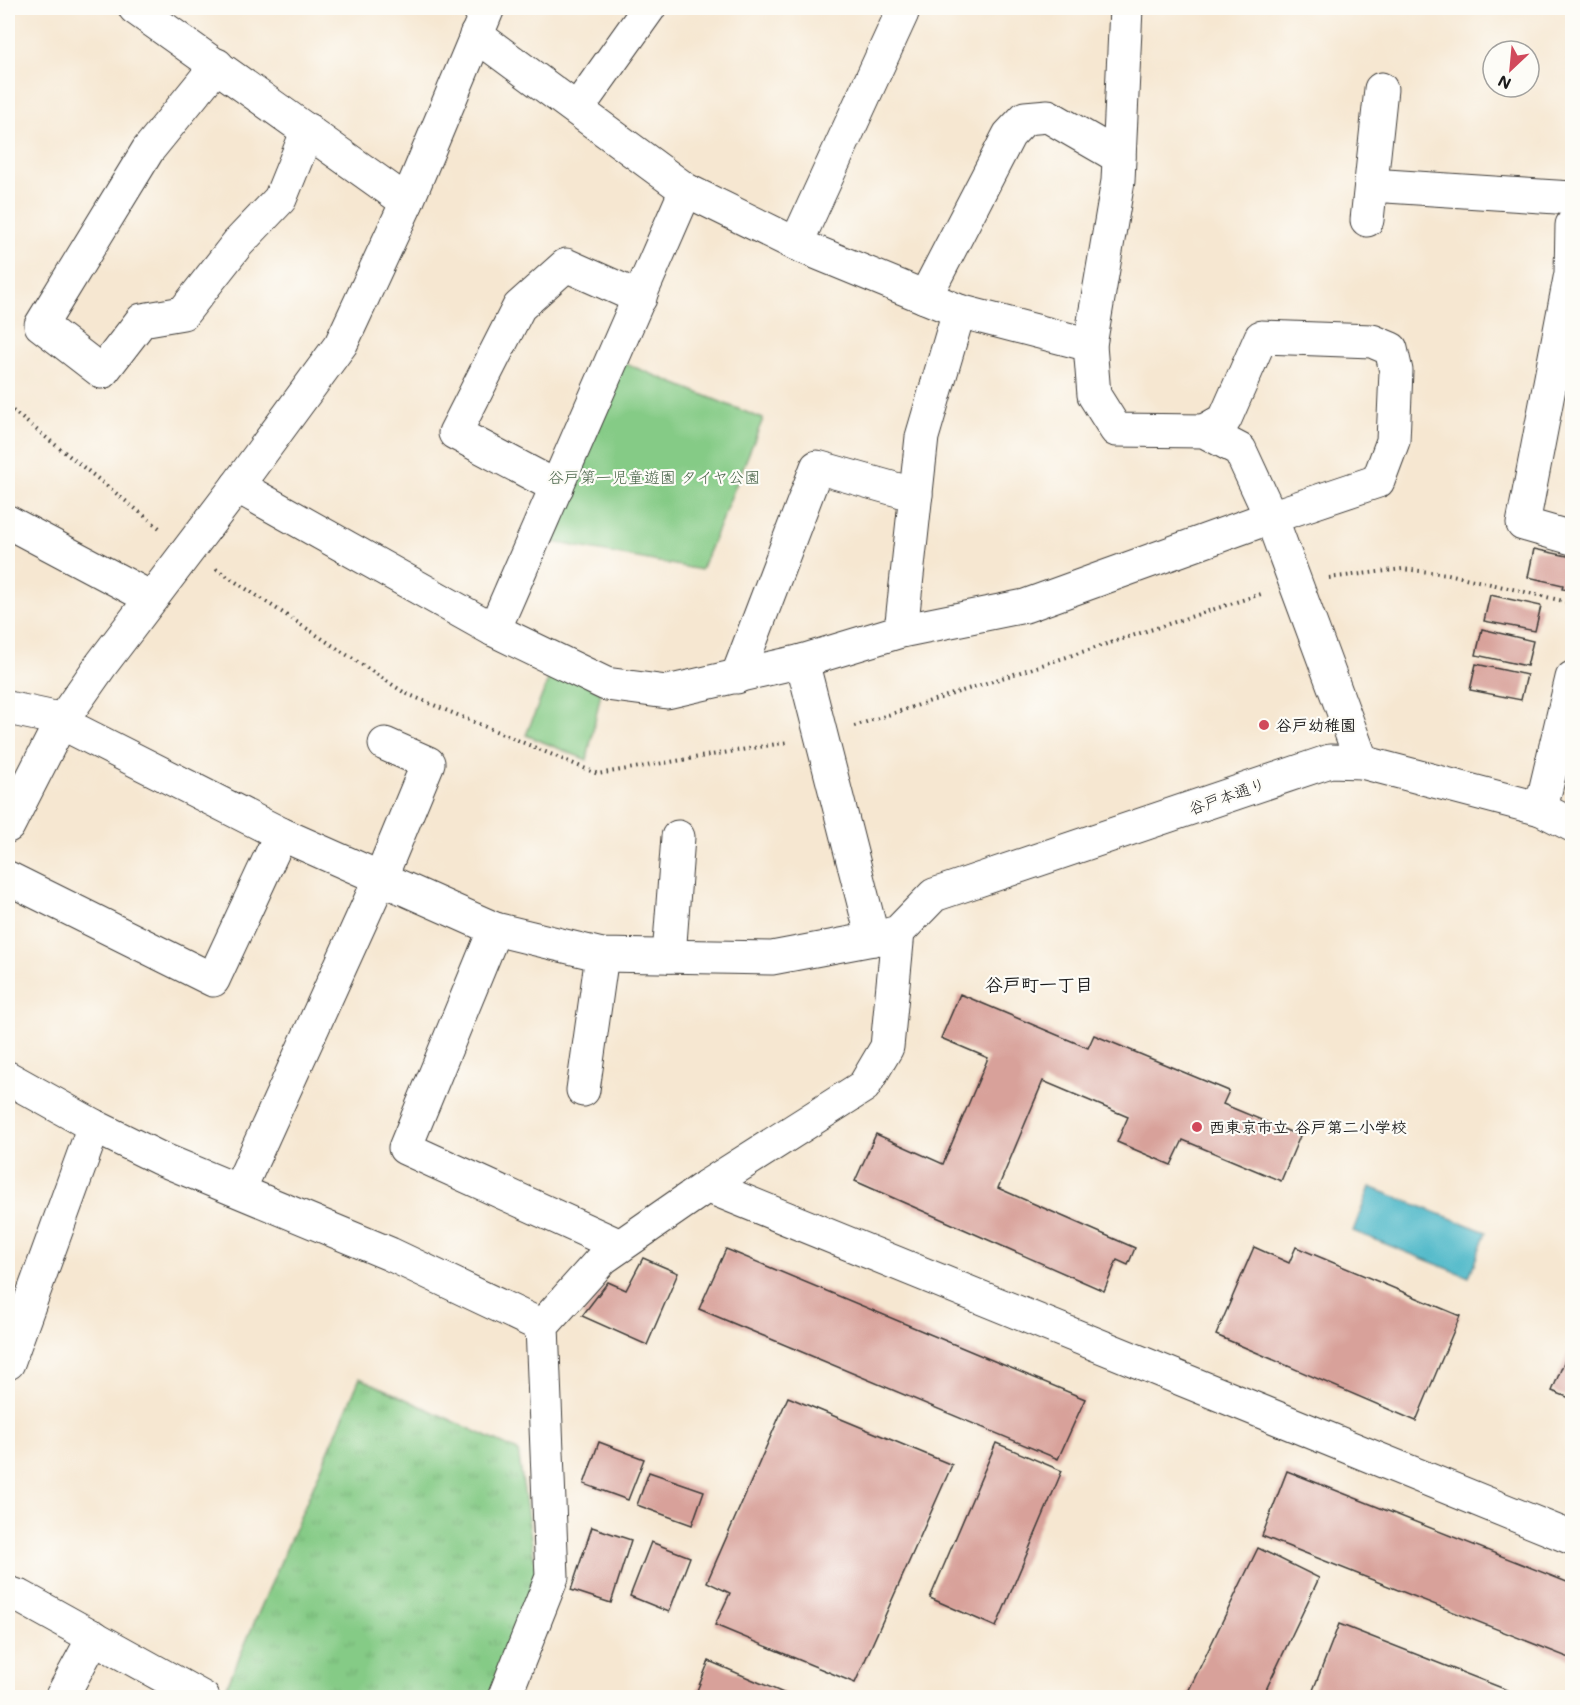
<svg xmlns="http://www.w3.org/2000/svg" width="1580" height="1705" font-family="Mali,'Klee One',sans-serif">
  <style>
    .grass { fill: url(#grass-tufts); stroke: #507451; stroke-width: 1.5 }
    .park { fill: #85cb86; stroke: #507451; stroke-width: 1.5 }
    .water { fill: #4bb7c8; stroke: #346a72; stroke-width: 1.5 }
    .building { fill: #d8a19a }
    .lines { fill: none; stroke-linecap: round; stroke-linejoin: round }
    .minor-casing { stroke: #3d3a37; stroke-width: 35 }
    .path { stroke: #3d3a37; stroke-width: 4; stroke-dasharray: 1.5 4.5; stroke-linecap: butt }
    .minor { stroke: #fff; stroke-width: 33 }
    .poi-dot { fill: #d1495b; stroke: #fdfcf7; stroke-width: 2 }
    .labels { text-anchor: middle; stroke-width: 4.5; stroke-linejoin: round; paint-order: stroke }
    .park-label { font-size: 16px; fill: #466246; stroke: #fdfcf7 }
    .poi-label { font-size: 16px; font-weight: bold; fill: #1c1c1c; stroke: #fdfcf7; text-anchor: start }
    .street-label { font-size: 16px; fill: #1c1c1c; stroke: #fdfcf7 }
    .neighbourhood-label { font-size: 18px; font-weight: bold; fill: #1c1c1c; stroke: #fdfcf7 }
  </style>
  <defs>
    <pattern id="grass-tufts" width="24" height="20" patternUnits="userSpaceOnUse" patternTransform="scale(1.5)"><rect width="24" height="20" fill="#85cb86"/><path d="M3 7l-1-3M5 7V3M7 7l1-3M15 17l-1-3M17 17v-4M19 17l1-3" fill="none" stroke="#72ae73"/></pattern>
  </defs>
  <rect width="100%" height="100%" fill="#fdfcf7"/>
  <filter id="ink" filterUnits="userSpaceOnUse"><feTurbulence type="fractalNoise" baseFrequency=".0167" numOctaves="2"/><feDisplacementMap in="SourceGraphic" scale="12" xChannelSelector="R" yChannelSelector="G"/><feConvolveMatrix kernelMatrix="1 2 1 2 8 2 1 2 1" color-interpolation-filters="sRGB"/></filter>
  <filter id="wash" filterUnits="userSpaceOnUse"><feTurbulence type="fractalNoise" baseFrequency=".008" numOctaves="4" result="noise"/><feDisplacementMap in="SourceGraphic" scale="24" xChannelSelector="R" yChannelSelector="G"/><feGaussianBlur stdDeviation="1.35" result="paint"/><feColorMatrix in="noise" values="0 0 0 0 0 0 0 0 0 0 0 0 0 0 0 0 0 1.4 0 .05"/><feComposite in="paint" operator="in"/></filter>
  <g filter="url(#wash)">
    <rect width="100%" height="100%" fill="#f6e7d1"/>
    <path class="grass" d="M360,1378L518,1451L537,1578L491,1697L243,1698L226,1688Z"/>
    <g class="park">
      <path d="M619,361L763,419L701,570L542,540Z"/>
      <path d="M553,668L601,692L587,760L526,735Z"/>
    </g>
    <path class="water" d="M1370,1187L1486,1232L1469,1277L1353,1231Z"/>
    <g id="blocks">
      <g class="building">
        <path d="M1534,549L1572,557V580L1569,590L1562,589L1563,585L1528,577Z"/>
        <path d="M1490,595L1541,606L1535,631L1484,621Z"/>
        <path d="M1482,629L1533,641L1527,666L1476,655Z"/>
        <path d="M1476,664L1527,675L1521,700L1470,690Z"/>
        <path d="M960,994L1088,1048L1094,1035L1229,1091L1223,1104L1300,1136L1281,1181L1183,1140L1171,1165L1117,1142L1128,1117L1043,1081L998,1188L1135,1248L1128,1265L1117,1260L1104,1291L855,1181L876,1134L943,1164L988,1058L941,1038Z"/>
        <path d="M1254,1247L1289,1263L1296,1247L1460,1316L1416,1421L1216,1335Z"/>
        <path d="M726,1249L1085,1399L1058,1459L699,1309Z"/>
        <path d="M643,1258L678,1273L647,1345L582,1316L608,1282L626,1290Z"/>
        <path d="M1572,1343V1399L1552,1391Z"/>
        <path d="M788,1397L952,1465L855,1683L715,1625L730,1593L707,1582Z"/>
        <path d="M599,1442L644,1459L628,1500L584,1484Z"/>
        <path d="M996,1443L1062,1471L996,1627L930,1598Z"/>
        <path d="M1287,1471L1572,1584V1659L1262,1536Z"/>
        <path d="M649,1472L704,1491L692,1525L637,1505Z"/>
        <path d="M592,1527L631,1540L611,1603L571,1590Z"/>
        <path d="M651,1542L690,1557L669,1612L630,1596Z"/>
        <path d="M1258,1548L1319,1578L1262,1698H1185Z"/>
        <path d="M1339,1624L1525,1697V1698H1310Z"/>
        <path d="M709,1661L795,1698H694Z"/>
      </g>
    </g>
  </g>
  <g filter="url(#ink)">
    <use href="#blocks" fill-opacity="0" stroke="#3d3a37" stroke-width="1.5"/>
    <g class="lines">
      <defs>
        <g id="minor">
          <path d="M135,8L407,202"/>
          <path d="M1126,8L1118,181L1090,345L1094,395L1116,430L1204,431L1240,450L1271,517L1362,762"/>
          <path d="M476,35L686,190L796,244L959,311L1090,345"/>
          <path d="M217,65L148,150L41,325L102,372L142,320L183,313L238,243L280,199L308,130"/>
          <path d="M577,109L649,8"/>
          <path d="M1371,185L1572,198"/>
          <path d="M1367,220L1381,89"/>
          <path d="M1572,225L1571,273L1523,524L1572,538"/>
          <path d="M796,244L902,13"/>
          <path d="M925,297L1009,135L1025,118L1048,116L1119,157"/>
          <path d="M237,486L494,630L606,684L667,692L802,661L901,631L1025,606L1271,517L1378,481L1393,441L1396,371L1391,349L1372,341L1261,337L1225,419L1204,431"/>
          <path d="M557,487L455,433L519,307L566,265L640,298"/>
          <path d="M8,522L151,598"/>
          <path d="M494,630L686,190"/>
          <path d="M901,631L922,437L959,311"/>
          <path d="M802,661L873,939"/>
          <path d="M737,677L817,467L916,495"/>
          <path d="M8,708L50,717L281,834L495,929L602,955L772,958L873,939L898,932L934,895L1330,761L1362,762L1541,809L1572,825"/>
          <path d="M1541,809L1572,678"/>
          <path d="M8,826L61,722L101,665L237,486L341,344L407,202L488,8"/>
          <path d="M8,878L213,980L281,834"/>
          <path d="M495,929L405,1148L620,1246"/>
          <path d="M669,956L678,837"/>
          <path d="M8,1078L94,1126L159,1158L390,1254L542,1326"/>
          <path d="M583,1090L602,955"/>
          <path d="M707,1186L1572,1538"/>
          <path d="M239,1190L380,879L428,763L385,744"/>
          <path d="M8,1363L94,1126"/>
          <path d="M8,1593L21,1597L203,1698"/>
          <path d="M61,1698L94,1637"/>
          <path d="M504,1698L552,1577L542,1326L603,1258L707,1186L864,1086L887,1047L898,932"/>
        </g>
      </defs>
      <use href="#minor" class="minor-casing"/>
      <g class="path">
        <path d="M8,407L162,530"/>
        <path d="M216,569L405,693L598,774L789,742"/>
        <path d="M1329,578L1402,569L1448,574L1572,603"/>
        <path d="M854,726L1264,593"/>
      </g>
      <use href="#minor" class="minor"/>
    </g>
  </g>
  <g class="poi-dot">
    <circle cx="1264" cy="725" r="6"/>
    <circle cx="1197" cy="1127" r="6"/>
  </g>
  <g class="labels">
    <g class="park-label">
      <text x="654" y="483">谷戸第一児童遊園 タイヤ公園</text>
    </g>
    <g class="poi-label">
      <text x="1276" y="731">谷戸幼稚園</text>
      <text x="1209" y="1133">西東京市立 谷戸第二小学校</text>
    </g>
    <g class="street-label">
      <text transform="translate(1227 796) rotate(-19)" y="6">谷戸本通り</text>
    </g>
    <g class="neighbourhood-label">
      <text x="1039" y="991">谷戸町一丁目</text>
    </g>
  </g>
  <rect width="1580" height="1705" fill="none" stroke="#fdfcf7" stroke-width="30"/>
  <g transform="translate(1511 69) rotate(206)"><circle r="28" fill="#fdfcf7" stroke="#a3a29f" stroke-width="1.5"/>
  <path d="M0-4.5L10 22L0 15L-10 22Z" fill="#d1495b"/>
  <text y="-9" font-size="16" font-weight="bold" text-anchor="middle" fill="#1c1c1c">N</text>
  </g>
</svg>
